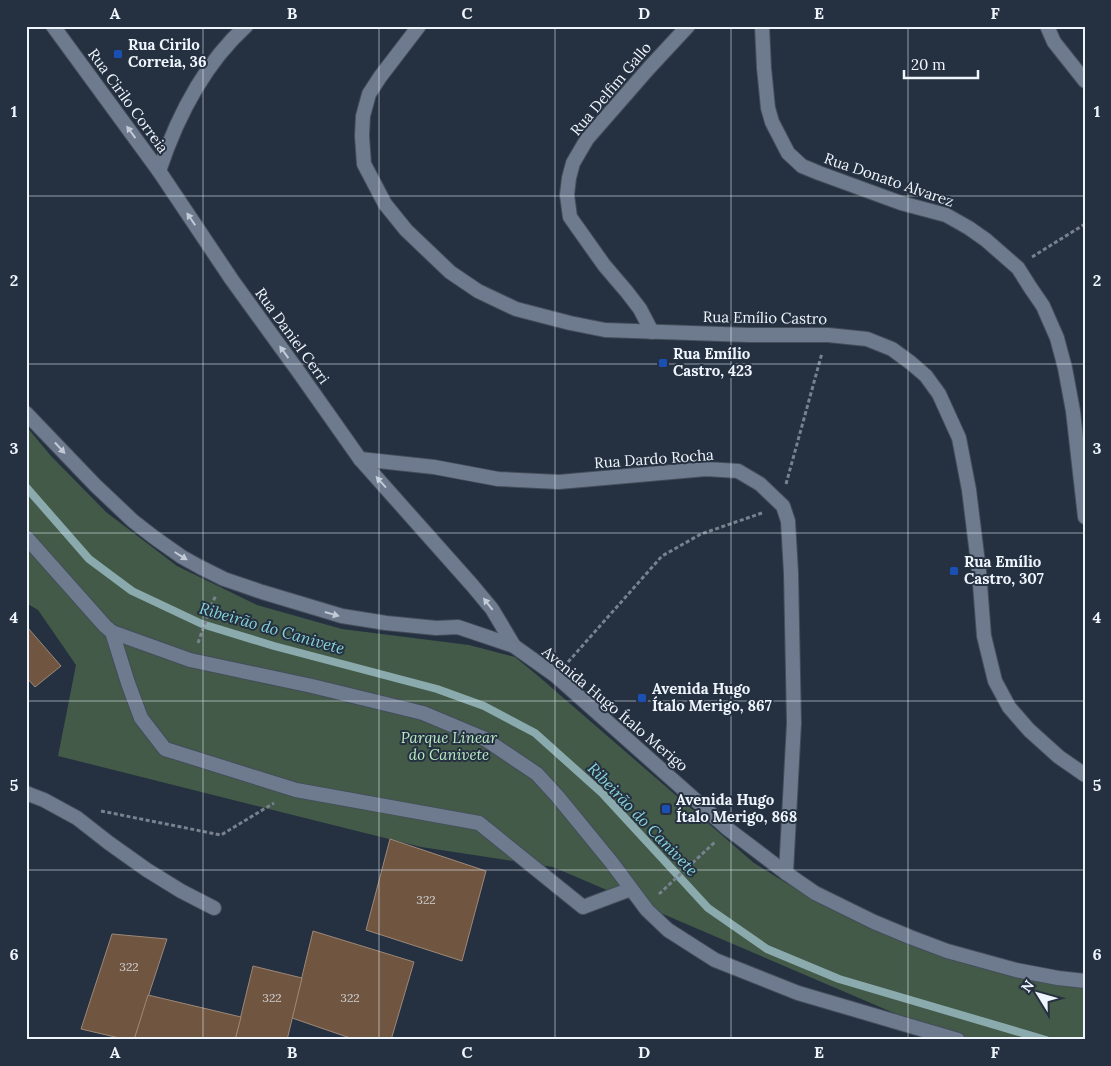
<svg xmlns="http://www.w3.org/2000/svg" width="1111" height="1066" font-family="Lora,serif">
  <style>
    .green { fill: #435a48 }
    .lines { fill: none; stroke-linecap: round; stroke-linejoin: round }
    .stream { stroke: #8aaaae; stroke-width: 8 }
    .building { fill: #705641; stroke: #9c8878 }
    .pedestrian-casing { stroke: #444d5a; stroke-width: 16 }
    .minor-casing { stroke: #444d5a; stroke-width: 16 }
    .tertiary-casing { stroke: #444d5a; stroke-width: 16 }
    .path { stroke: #78818d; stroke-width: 3; stroke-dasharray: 4 2.5; stroke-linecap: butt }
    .pedestrian { stroke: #6e7b8e; stroke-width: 14 }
    .minor { stroke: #6e7b8e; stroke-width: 14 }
    .tertiary { stroke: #6e7b8e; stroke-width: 14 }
    .oneway { fill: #c2cad6 }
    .grid { fill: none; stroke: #eff5fd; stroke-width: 1; stroke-opacity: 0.55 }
    .transit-dot { fill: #1a4fb4; stroke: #253040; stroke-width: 2 }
    .labels { text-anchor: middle; stroke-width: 4; stroke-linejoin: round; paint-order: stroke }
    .number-label { font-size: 12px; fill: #cfcdce }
    .poi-label { font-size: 15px; font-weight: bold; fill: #eff5fd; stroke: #253040; text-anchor: start }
    .street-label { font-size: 15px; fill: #eff5fd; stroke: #253040 }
    .park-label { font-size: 15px; font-style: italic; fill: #b9ecc3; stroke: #253040 }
    .water-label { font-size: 16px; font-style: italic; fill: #87d5d8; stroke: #253040 }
    .neatline { fill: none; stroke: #eff5fd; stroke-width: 2 }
    .grid-label { font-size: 16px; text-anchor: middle; font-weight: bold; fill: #eff5fd }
  </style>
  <rect width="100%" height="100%" fill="#253040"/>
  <path class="green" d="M26,426L51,456L106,512L177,566L257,605L342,629L469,645L515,657L537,675L754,863L804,894L906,942L1085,981V1040H957L553,867L421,847L58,756L76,665L38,610L26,603Z"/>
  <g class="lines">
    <path class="stream" d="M26,487L89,559L132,591L202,624L274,646L437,689L484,706L535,733L602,793L708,908L767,949L839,979L1046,1040"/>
  </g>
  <g class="building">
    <path d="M28,628L61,666L35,687L26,677V630Z"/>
    <path d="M390,839L486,871L462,961L366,930Z"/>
    <path d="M313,931L414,962L391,1040H356L292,1018Z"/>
    <path d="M112,934L167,939L134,1040H128L81,1029Z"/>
    <path d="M253,966L302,978L287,1040H235Z"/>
    <path d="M148,995L241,1017L235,1040H134Z"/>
  </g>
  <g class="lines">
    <defs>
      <g id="pedestrian">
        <path d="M26,537L105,626L112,632L190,660L312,686L423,713L485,739L537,774L558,797L612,863L647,910L668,930L715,960L798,993L958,1040"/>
        <path d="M112,632L128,683L141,718L165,749L296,790L479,823L583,907L631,889"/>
      </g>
      <g id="minor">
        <path d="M762,26L764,68L768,108L772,122L788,153L802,166L819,173L901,203L946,215L969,228L986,240L1018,268L1030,287L1043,306L1057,338L1065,368L1073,411L1085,517"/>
        <path d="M159,171C177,117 203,65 246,26"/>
        <path d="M652,332L640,309L627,292L604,265L570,217L567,195L569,178L573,163L587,139L649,68L688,26"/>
        <path d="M360,459L434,467L498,479L559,482L706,469L738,471L760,484L783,506L788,521L791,573L794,723L786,873"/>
        <path d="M26,793L44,800L77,818L109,843L147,870L181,891L214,908"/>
      </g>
      <g id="tertiary">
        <path d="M53,26L159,171L232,280L298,371L360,459L472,585L492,609L514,646"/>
        <path d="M419,26L380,77L369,94L363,116L362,136L364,164L385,204L406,230L450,272L478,291L516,309L570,323L605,330L749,335H828L867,339L892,349L911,363L926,376L939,394L959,438L969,490L979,571L984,636L995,681L1009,707L1029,730L1059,757L1085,775"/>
        <path d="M1047,26L1054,42L1085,81"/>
        <path d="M26,413L95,485L133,521L155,538L182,557L200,567L224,579L262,592L342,616L386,623L436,628L458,627L514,646L556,676L728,829L786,873L815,893L874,922L910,937L947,951L1016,970L1058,978L1085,981"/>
      </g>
    </defs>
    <use href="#pedestrian" class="pedestrian-casing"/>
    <use href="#minor" class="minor-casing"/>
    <use href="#tertiary" class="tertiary-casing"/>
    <g class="path">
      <path d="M1032,257L1085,224"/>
      <path d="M786,484L822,353"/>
      <path d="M198,643L211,606L216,595"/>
      <path d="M568,662L662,556L701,534L762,513"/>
      <path d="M101,811L221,835L274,803"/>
      <path d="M659,894L715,842"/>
    </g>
    <use href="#pedestrian" class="pedestrian"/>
    <use href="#minor" class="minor"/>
    <use href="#tertiary" class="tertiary"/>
  </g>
  <defs><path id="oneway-solid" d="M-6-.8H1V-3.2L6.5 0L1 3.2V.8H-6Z" transform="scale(1.25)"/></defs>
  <g class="oneway">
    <use href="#oneway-solid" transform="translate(131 132) rotate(-126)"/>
    <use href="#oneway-solid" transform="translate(191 219) rotate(-124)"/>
    <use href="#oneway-solid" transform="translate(284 352) rotate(-126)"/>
    <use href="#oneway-solid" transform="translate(60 448) rotate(47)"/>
    <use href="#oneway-solid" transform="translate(381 482) rotate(-132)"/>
    <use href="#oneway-solid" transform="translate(181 556) rotate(32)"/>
    <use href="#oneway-solid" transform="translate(488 604) rotate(-128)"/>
    <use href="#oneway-solid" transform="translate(332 614) rotate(16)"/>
  </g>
  <path class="grid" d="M203,26V1040M379,26V1040M555,26V1040M731,26V1040M908,26V1040M26,196H1085M26,364H1085M26,533H1085M26,701H1085M26,870H1085"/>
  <g class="transit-dot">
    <rect x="113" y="49" width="10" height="10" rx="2.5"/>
    <rect x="658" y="358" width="10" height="10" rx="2.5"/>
    <rect x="949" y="566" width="10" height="10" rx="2.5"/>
    <rect x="637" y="693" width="10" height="10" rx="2.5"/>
    <rect x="661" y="804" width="10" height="10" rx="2.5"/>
  </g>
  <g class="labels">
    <g class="number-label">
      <text x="426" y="904">322</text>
      <text x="129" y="971">322</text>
      <text x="272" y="1002">322</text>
      <text x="350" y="1002">322</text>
    </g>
    <g class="poi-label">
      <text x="128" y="50">Rua Cirilo<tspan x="128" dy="17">Correia, 36</tspan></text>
      <text x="673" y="359">Rua Emílio<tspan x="673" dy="17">Castro, 423</tspan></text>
      <text x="964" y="567">Rua Emílio<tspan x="964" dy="17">Castro, 307</tspan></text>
      <text x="652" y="694">Avenida Hugo<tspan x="652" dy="17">Ítalo Merigo, 867</tspan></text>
      <text x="676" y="805">Avenida Hugo<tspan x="676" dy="17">Ítalo Merigo, 868</tspan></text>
    </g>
    <g class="street-label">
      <text transform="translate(611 89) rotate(-50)" y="5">Rua Delfim Gallo</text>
      <text transform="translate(128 101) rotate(54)" y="5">Rua Cirilo Correia</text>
      <text transform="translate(889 180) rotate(19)" y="5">Rua Donato Alvarez</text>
      <text transform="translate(765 318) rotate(1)" y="5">Rua Emílio Castro</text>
      <text transform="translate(292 336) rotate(54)" y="5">Rua Daniel Cerri</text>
      <text transform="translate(654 459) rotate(-4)" y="5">Rua Dardo Rocha</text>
      <text transform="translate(615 709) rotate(40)" y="5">Avenida Hugo Ítalo Merigo</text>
    </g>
    <g class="park-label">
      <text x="449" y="743">Parque Linear<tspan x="449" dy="17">do Canivete</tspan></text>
    </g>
    <g class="water-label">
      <text transform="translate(272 628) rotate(16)" y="6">Ribeirão do Canivete</text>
      <text transform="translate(643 819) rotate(46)" y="6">Ribeirão do Canivete</text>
    </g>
  </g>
  <rect width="1111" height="1066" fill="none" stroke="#253040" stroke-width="55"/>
  <g transform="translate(1038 994) rotate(307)" stroke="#253040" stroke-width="4" paint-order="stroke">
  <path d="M0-4L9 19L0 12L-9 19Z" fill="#eff5fd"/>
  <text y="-8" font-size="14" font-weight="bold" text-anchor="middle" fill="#eff5fd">N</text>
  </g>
  <path d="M904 70v8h74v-8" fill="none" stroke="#eff5fd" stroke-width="2.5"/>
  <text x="911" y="70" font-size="15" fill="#eff5fd" stroke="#253040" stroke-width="4" paint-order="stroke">20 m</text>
  <rect x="28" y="28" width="1056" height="1010" class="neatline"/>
  <g class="grid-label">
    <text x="115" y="19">A</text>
    <text x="292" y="19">B</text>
    <text x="467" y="19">C</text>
    <text x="644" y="19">D</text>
    <text x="819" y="19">E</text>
    <text x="995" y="19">F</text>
    <text x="14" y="117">1</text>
    <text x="1097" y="117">1</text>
    <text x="14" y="286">2</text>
    <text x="1097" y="286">2</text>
    <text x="14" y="454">3</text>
    <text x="1097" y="454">3</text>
    <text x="14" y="623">4</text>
    <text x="1097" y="623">4</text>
    <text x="14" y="791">5</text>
    <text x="1097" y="791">5</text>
    <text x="14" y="960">6</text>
    <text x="1097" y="960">6</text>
    <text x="115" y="1058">A</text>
    <text x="292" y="1058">B</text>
    <text x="467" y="1058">C</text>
    <text x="644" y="1058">D</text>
    <text x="819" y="1058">E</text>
    <text x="995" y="1058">F</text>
  </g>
</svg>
